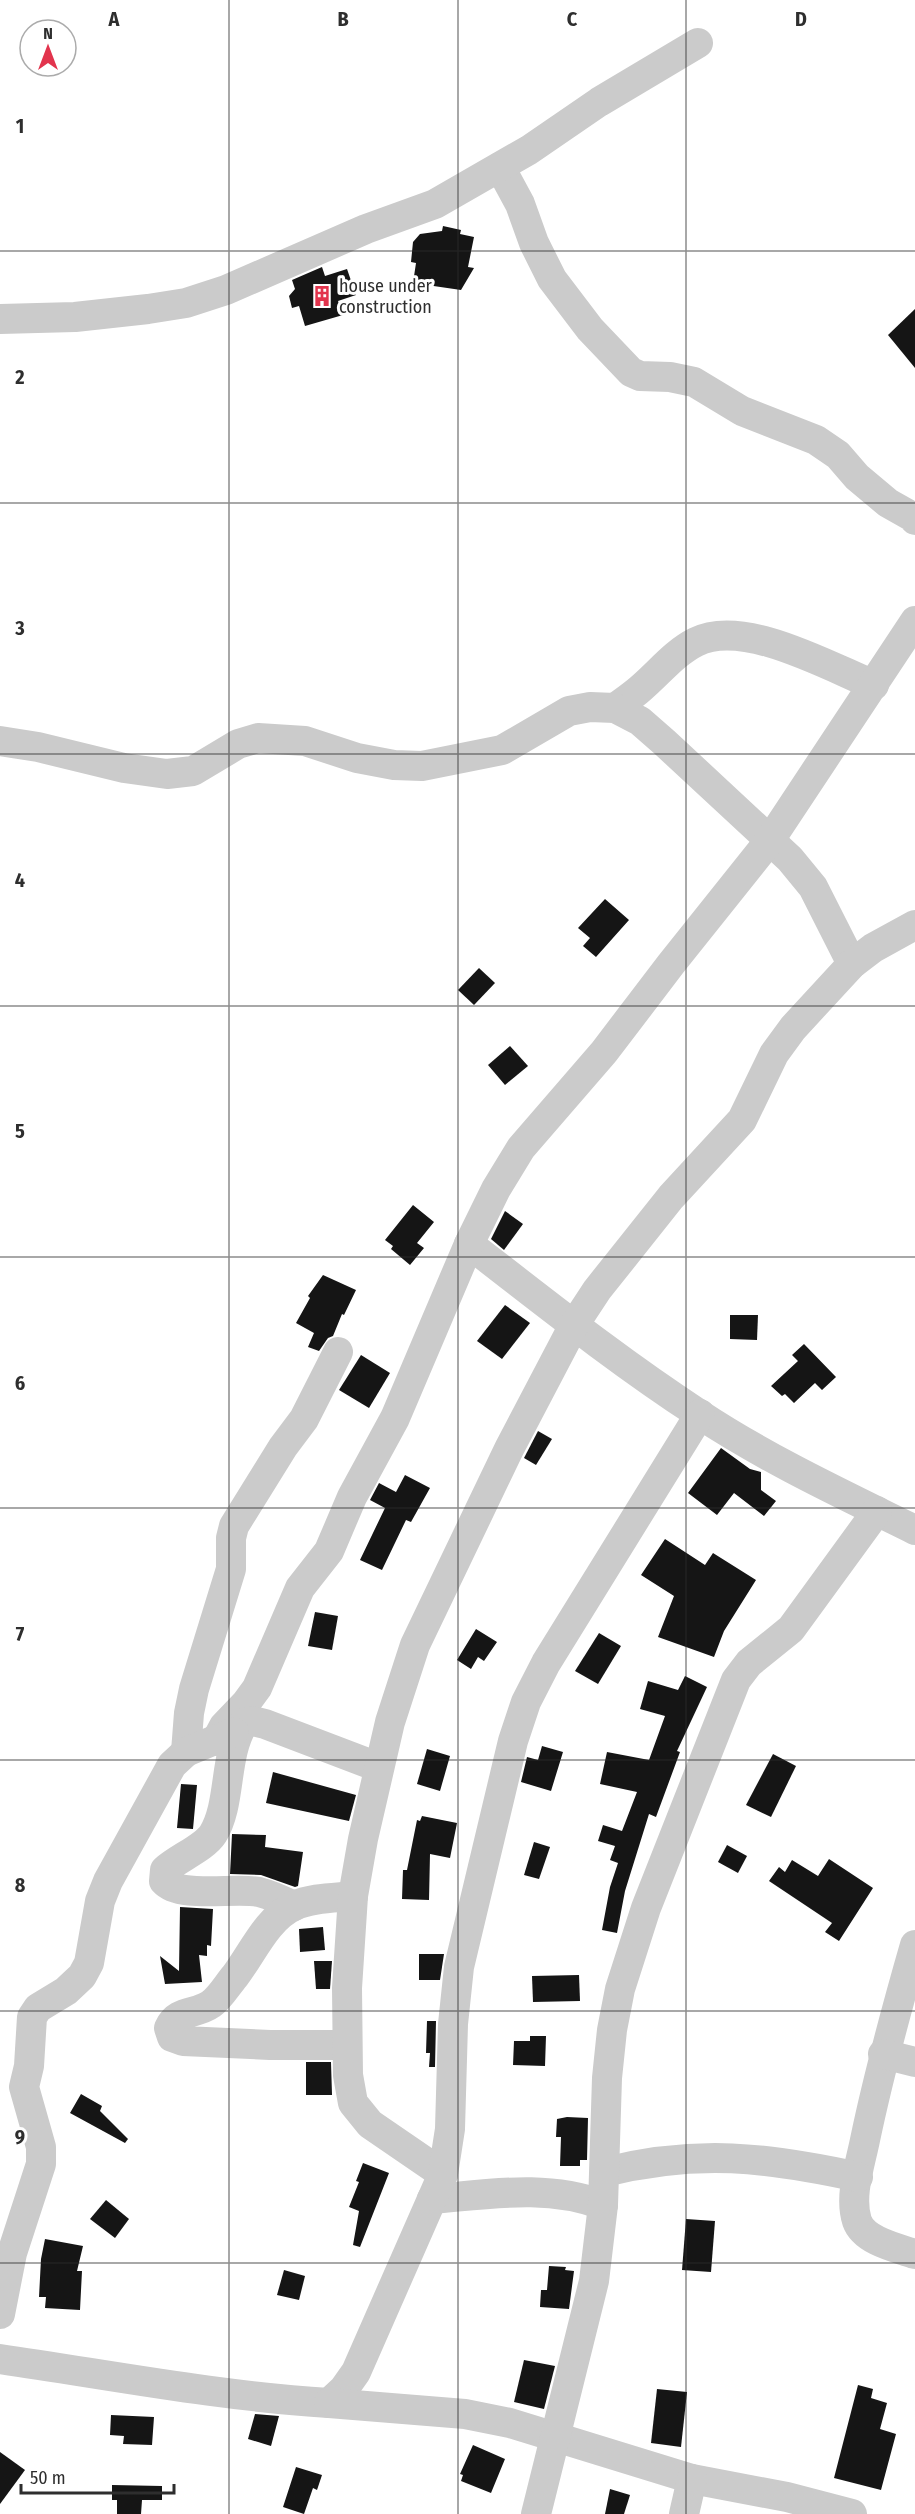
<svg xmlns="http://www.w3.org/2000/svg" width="915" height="2514" font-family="'Fira Sans Condensed',sans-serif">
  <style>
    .building { fill: #151515 }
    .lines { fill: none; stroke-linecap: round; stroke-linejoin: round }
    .minor { stroke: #cbcbcb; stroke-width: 30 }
    .grid { fill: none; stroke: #2e2e2e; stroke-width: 1.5; stroke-opacity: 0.55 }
    .labels { text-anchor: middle; stroke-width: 6; stroke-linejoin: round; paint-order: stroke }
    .poi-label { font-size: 18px; fill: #2e2e2e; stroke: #fff; text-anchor: start }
    .grid-label { font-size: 20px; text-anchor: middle; font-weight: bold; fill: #2e2e2e; stroke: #fff; stroke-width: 6; stroke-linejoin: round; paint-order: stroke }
  </style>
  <rect width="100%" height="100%" fill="#fff"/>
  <g class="building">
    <path d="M443,226L461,230L460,234L474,237L468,267L474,268L461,290L413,283L416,263L411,262L413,242L420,234L442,231Z"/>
    <path d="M322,267L325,276L347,269L356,295L338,301L343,315L305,326L299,306L292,308L289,296L295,289L292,280Z"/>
    <path d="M915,309V368L888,335Z"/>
    <path d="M605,899L629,920L596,957L583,946L590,938L578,928Z"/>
    <path d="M479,968L495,983L474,1005L458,990Z"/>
    <path d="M510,1046L528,1066L505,1085L488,1065Z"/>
    <path d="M413,1205L434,1222L417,1243L424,1248L410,1265L391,1249L393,1246L385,1240Z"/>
    <path d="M505,1211L523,1224L504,1250L491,1239Z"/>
    <path d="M323,1275L356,1290L344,1315L342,1314L333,1336L328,1338L319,1351L308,1347L314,1333L296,1323L310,1298L308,1296Z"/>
    <path d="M505,1305L530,1323L502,1359L477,1341Z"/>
    <path d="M730,1315H758L757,1340L730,1339Z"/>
    <path d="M804,1344L836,1377L822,1390L815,1383L794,1403L785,1394L782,1396L771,1386L798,1361L792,1355Z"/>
    <path d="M361,1355L390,1373L369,1408L339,1390Z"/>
    <path d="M538,1431L552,1439L536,1465L524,1458Z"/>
    <path d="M721,1448L750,1469L761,1472V1490L776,1501L764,1516L734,1493L717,1515L688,1493Z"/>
    <path d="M405,1475L430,1488L411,1522L406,1520L382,1570L360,1560L385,1508L370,1500L379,1483L396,1492Z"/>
    <path d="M665,1539L705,1565L713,1553L756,1580L724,1631L714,1657L658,1637L674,1596L641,1575Z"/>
    <path d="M315,1612L338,1616L332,1650L308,1646Z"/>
    <path d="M476,1629L497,1642L484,1661L478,1657L471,1669L457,1660Z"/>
    <path d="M599,1633L621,1646L598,1684L575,1671Z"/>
    <path d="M685,1676L707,1687L677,1751L680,1752L656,1817L649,1814L625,1891L617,1933L602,1930L610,1887L618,1863L610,1860L615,1846L598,1841L603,1825L622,1831L637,1792L600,1784L607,1752L649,1760L665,1716L640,1709L648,1681L678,1690Z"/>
    <path d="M542,1746L563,1752L551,1791L521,1782L527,1757L538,1760Z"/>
    <path d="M427,1749L450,1756L440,1791L417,1784Z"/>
    <path d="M773,1754L796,1766L771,1817L746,1805Z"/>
    <path d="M273,1772L356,1795L349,1821L266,1803Z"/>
    <path d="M181,1784L197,1785L193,1829L177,1828Z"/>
    <path d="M422,1816L457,1823L450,1858L430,1854L429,1900L402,1899L403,1870H407L417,1820L420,1821Z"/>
    <path d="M232,1834L266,1835L265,1847L303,1852L298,1886L295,1887L261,1875L230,1874Z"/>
    <path d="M534,1842L550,1847L539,1879L524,1875Z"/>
    <path d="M727,1845L747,1856L738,1873L718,1862Z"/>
    <path d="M829,1859L873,1888L839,1941L825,1932L832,1923L769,1881L779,1867L785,1872L792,1860L818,1876Z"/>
    <path d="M180,1907L213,1909L211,1946L207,1945V1956L199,1955L202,1982L165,1984L160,1956L179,1971Z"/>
    <path d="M323,1927L325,1950L300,1952L299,1929Z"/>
    <path d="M419,1954H444L440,1980H419Z"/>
    <path d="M314,1961H332L330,1989H316Z"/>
    <path d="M579,1975L580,2001L533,2002L532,1976Z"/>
    <path d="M427,2021H436L435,2067H429L430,2053H426Z"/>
    <path d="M530,2036H546L545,2066L513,2065L514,2041H530Z"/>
    <path d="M306,2062H331L332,2095H306Z"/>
    <path d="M81,2094L102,2106L100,2111L128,2139L125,2143L70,2113Z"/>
    <path d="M567,2117L588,2118L587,2160H580V2166H560L561,2137H556L557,2119Z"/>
    <path d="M363,2163L389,2173L360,2247L353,2245L359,2211L349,2207L359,2182L356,2181Z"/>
    <path d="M106,2200L129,2219L115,2238L90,2219Z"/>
    <path d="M686,2219L715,2221L711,2272L682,2270Z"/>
    <path d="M45,2239L83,2246L77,2271H82L80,2310L45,2308L46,2297H39L41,2259Z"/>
    <path d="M549,2266L566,2267L565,2270L574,2271L569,2309L540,2307L541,2290H547Z"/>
    <path d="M284,2270L305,2276L299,2300L277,2295Z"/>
    <path d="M524,2360L555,2366L544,2409L514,2402Z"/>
    <path d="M858,2385L873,2389L871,2398L887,2403L880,2429L896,2434L881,2490L834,2478Z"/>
    <path d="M657,2389L687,2392L681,2447L651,2443Z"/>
    <path d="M255,2414L279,2416L271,2446L248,2439Z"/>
    <path d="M111,2415L154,2417L152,2445L123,2444L124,2436L110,2435Z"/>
    <path d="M473,2445L505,2459L491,2493L461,2481L463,2475L460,2474Z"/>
    <path d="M0,2452L25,2470L0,2504Z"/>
    <path d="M296,2467L322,2475L317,2490L313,2488L304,2514L283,2507Z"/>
    <path d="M112,2485L162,2486V2500H142L141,2514H117V2500H112Z"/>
    <path d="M610,2489L630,2495L624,2514H605Z"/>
  </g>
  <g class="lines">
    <g class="minor">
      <path d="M500,167L520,204L534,243L552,279L590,329L631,372L640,376L670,377L694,382L742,411L816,440L838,455L857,477L888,503L911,516L915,520"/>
      <path d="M0,319L75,317L148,309L186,303L226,290L366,229L435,204L529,150L599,102L698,43"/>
      <path d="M615,708C623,702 632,696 640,689C659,673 674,653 696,642C743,618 828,666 874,685"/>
      <path d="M0,741L38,747L124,768L167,774L193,771L238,744L258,738L305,741L357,758L394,765L422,766L502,750L569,711L590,707L615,708L640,721L664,742L790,859L813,887L852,964"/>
      <path d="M469,1244C544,1302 619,1362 699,1414C767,1459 842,1494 915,1530"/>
      <path d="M216,1741L224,1726L246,1703L257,1688L300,1588L329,1551L352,1497L395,1418L469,1244L496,1189L521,1148L604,1052L671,964L770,840L915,621"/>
      <path d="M186,1752L189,1713L194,1689L231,1569V1538L234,1526L283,1447L304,1419L338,1352"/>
      <path d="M294,1906C282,1900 271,1895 259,1892C235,1887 180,1899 164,1881L165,1870C178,1858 204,1848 213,1834C232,1803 223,1756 244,1723L253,1721L265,1724L378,1767"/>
      <path d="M915,1945C896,2011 879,2073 865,2140C860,2165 849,2196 857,2221C864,2241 897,2248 915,2254"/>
      <path d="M346,2045H270L183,2041L172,2037L169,2028C177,2009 196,2015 211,2004C220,1998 228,1984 235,1976C252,1954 267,1918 294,1906C311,1898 334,1898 353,1896"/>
      <path d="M883,2054L915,2062"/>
      <path d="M605,2172C697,2149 767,2157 858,2177"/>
      <path d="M443,2174L370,2124L353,2103L348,2075L347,1988L353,1896L363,1839L390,1722L415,1645L509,1449L574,1325L597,1290L671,1197L742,1120L774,1054L793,1028L852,964L873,948L915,925"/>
      <path d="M432,2199C491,2194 547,2184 603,2205"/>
      <path d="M0,2314L12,2253L41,2164V2147L24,2087L29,2066L32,2017L38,2008L66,1991L82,1976L89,1963L100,1901L108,1881L172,1765L186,1752L234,1732"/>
      <path d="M0,2359C110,2375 218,2396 329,2403L344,2389L356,2372L443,2174L450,2129L453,2024L459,1967L513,1741L526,1702L546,1663L700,1414"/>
      <path d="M329,2403L465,2414L510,2423L692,2479L787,2497L852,2514"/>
      <path d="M536,2514L594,2281L603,2205L607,2078L612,2030L620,1989L646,1908L736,1680L749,1663L791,1629L877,1511"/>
      <path d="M684,2514L692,2479"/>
    </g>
  </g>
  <path class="grid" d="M229,0V2514M458,0V2514M686,0V2514M0,251H915M0,503H915M0,754H915M0,1006H915M0,1257H915M0,1508H915M0,1760H915M0,2011H915M0,2263H915"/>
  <defs>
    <symbol id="building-bare" viewBox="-9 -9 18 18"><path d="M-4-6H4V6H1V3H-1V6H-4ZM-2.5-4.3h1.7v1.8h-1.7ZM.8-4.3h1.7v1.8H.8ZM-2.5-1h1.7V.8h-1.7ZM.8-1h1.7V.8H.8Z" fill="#e2344d" stroke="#fff" stroke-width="2.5" paint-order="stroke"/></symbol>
  </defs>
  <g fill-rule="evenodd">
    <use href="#building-bare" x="307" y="281" width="30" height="30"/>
  </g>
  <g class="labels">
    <g class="poi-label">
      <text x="339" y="292">house under<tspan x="339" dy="21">construction</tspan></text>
    </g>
  </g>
  <g class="grid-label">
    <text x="114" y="26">A</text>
    <text x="343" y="26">B</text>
    <text x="572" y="26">C</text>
    <text x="801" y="26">D</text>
    <text x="20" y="133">1</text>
    <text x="20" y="384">2</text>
    <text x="20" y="635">3</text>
    <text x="20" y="887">4</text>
    <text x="20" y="1138">5</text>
    <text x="20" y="1390">6</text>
    <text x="20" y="1641">7</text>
    <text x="20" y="1892">8</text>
    <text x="20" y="2144">9</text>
  </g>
  <g transform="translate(48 48)"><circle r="28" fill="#ffffff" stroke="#ababab" stroke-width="1.5"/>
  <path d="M0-4.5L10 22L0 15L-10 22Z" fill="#e2344d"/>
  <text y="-9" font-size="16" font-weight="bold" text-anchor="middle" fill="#2e2e2e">N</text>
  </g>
  <path d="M21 2484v9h153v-9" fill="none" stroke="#2e2e2e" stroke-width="3"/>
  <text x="30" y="2484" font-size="18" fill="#2e2e2e" stroke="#ffffff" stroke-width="4.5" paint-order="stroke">50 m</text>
</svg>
